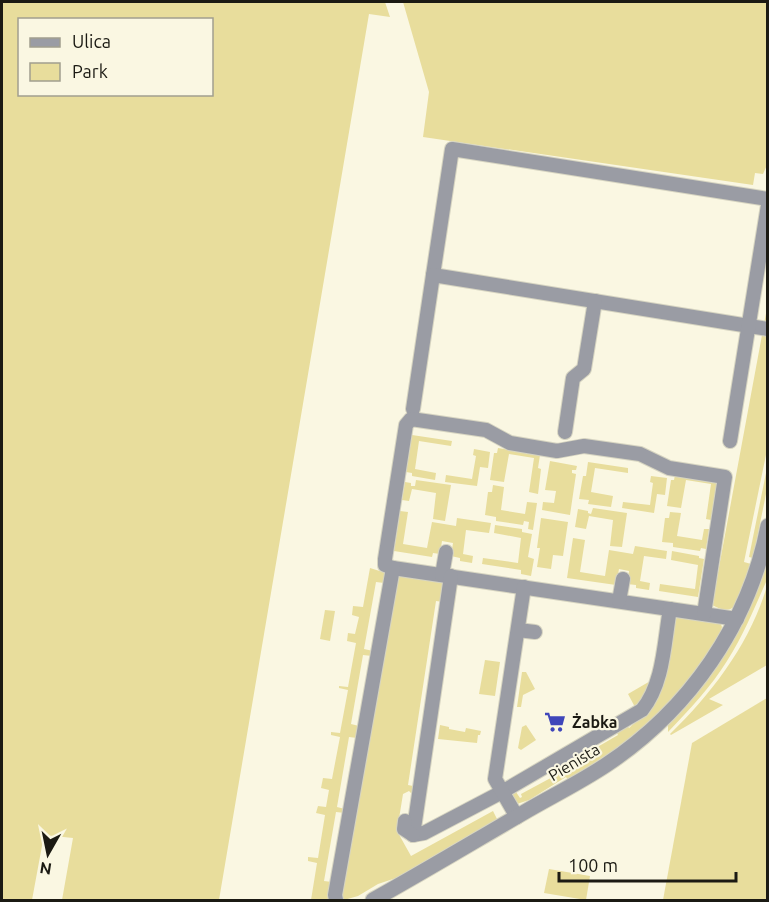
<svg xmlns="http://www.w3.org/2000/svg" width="769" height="902" font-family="Ubuntu,sans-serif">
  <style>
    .green { fill: #e8dd9c; fill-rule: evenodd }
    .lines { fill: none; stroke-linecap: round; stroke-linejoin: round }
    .minor-casing { stroke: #d6d4c1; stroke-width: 16 }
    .tertiary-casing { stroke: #d6d4c1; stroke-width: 17 }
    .minor { stroke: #9a9ca4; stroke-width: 14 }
    .tertiary { stroke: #9a9ca4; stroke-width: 15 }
    .labels { text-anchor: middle; stroke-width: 4.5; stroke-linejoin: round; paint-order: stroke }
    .poi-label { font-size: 16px; font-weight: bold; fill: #1b1a13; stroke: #faf7e2; text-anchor: start }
    .street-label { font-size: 16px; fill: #1b1a13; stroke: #faf7e2 }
  </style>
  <rect width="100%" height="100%" fill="#faf7e2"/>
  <g class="green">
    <path d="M2,2H385L390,17L369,14L219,900H62L73,838L44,835L32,900H2ZM20,20H212V94H20Z"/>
    <path d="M403,2H767V165L763,174L755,173L753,185L423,137L429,92Z"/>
    <path d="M767,308V450L744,562L751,564L735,606C727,613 720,609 712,605Z"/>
    <path d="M412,435L452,441L451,446L419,441L415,469L436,473L435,480L412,476V473L406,472Z"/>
    <path d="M498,448L540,455L538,468L541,469L538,494L529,492L534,458L509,454L504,482L490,480L494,453H497Z"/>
    <path d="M474,449L490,452L488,468L480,467L477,486L445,482L446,475L472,479L476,456L473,455Z"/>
    <path d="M550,461L577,466L576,470H572V473L576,474L570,515L542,510L543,502L554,503L556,491L545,490Z"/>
    <path d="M588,462L628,468V473L595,468L591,492L613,496L611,507L588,504L589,500L579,499L583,476H586Z"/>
    <path d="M767,468V489L753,558L749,557Z"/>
    <path d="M675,475L717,482L711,520L706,519L711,484L686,480L681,508L667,506L671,480H674Z"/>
    <path d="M651,476L667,478L665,495L657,494L654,513L622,508L623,502L650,505L653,483L650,482Z"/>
    <path d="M416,480L451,485L445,521L433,519L436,493L412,489L409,501L402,500L405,482L411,483V486H415Z"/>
    <path d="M493,485L504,487L501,510L525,514L527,502L537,503L533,530L528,529L529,522L524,521L523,525L496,521V517L485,515L488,492H492Z"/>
    <path d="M593,508L627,513L622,547L610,546L613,520L589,516L586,529L575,527L578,509L588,511V513L591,514Z"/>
    <path d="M400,511L408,512L403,544L427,548L432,522L456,526L457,518L491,523L489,533L466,530L463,554L473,556L472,563L460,561V558L451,556L453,543L442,541L440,554L433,553L432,557L394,551Z"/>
    <path d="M670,512L681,513L677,536L702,540L704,529H709L706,549L701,548L700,551L673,547V543L662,542L665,518H669Z"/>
    <path d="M541,518L568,522L563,556L553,555L551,569L537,567L540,548H537Z"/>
    <path d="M495,525L522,529V532L532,534L528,557L534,559L531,576L521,574V570L482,564L483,558L518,563L521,538L494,533Z"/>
    <path d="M573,538L585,540L580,572L605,576L609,550L633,554L635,546L667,551L666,559L644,556L640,581L650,583L649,590L636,588V585L627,584L629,571L619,569L616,585L567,578Z"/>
    <path d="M672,551L699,556V558L704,559L698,597L659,591L660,584L695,589L698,565L671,560Z"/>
    <path d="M370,568L386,573L384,583L376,582L364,649L373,651L372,656L363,655L351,724L359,726L357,738L349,737L337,807L345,809V813L336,812L324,881L332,882L329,900H311L317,863L308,861V857L318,858L325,815L316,813L318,806L326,807L329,790L321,788L323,778L332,779L340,737L331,735V732L340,733L348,690L339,688V686L348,687L356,643L347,641L348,633L355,634L359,617L352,615L353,606L363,607Z"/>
    <path d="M765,569L768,572L766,582C754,609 743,636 727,661C711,687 689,710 668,732V725C714,673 741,634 765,569Z"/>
    <path d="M396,575L442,581L444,586L443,602L436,601L408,785L413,786L414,796L409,791L403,794L397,831L411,856L493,811L497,819L396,878L378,884L358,896L344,900L341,894Z"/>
    <path d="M767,586V665L709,699L723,705L671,735L670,734C713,692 750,643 767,586Z"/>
    <path d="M325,610L335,611L330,641L320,639Z"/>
    <path d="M680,616L720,622L722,627L718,639L699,667L665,707L625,743L568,780L566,777L529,800L517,804L512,799L511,793L514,789L520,798L522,797L521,794L584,760L582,756L618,735L616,731L627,725L629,728L649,710L674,620Z"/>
    <path d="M485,660L500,662L495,696L479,694Z"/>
    <path d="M522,672H526L535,689L523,695L521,707H517Z"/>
    <path d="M652,680L650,688L636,709L628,694Z"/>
    <path d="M767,698V900H663L692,743Z"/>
    <path d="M440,725L449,727V729L465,732L466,728L481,731L480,735H478L477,743L438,739Z"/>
    <path d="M526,725L536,740L521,750L518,748L522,727Z"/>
    <path d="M549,869L590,876L586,900L544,893Z"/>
  </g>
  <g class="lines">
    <defs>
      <g id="minor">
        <path d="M433,275L452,149L768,199"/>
        <path d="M413,409L433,275L768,329"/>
        <path d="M565,432L573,378L584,369L595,301"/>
        <path d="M730,441L768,205"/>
        <path d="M393,568L737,619"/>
        <path d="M442,575L446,552"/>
        <path d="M451,576L413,835L424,833L502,792L642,710C664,683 664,642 670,609"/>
        <path d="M619,601L623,579"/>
        <path d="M518,630L535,632"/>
        <path d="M517,817L495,779L524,587"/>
        <path d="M405,821L404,829L413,835"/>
        <path d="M336,900L335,895L393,568L385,565V559L406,425L411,419L486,430L510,443L557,451L584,446L640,454L669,468L725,477L704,614"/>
      </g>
      <path id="tertiary" d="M373,900C423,872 473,842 523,813C550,797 579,783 606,765C689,710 749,624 768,526"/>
    </defs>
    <use href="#minor" class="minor-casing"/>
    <use href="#tertiary" class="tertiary-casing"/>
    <use href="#minor" class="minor"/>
    <use href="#tertiary" class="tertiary"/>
  </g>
  <defs>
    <symbol id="supermarket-bare" viewBox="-9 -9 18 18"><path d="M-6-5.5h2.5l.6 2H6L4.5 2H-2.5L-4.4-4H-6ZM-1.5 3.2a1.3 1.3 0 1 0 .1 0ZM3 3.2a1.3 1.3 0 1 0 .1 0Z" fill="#3f46ba" stroke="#faf7e2" stroke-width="2.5" paint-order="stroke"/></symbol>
  </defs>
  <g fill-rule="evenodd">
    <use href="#supermarket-bare" x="540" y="707" width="30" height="30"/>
  </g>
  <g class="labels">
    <g class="poi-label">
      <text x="572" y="728">Żabka</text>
    </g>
    <g class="street-label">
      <text transform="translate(574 762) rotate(-31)" y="6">Pienista</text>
    </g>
  </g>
  <rect width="769" height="902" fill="none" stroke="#1b1a13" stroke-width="6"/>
  <rect x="18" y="18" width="195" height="78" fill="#faf7e2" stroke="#a19f8f" stroke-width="1.5"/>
  <rect x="30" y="38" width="30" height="9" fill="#9a9ca4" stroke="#a19f8f" stroke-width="1.5"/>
  <text x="72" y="48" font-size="18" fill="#1b1a13">Ulica</text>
  <rect x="30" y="63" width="30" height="18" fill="#e8dd9c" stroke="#a19f8f" stroke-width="1.5"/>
  <text x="72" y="78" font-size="18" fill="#1b1a13">Park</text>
  <g transform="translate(48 854) rotate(189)" stroke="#faf7e2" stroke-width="4.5" paint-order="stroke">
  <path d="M0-4.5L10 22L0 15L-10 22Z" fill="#1b1a13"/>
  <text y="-9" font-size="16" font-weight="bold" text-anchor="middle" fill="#1b1a13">N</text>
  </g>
  <path d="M559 872v9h177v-9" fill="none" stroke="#1b1a13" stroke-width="3"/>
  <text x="568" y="872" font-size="18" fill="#1b1a13" stroke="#faf7e2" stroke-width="4.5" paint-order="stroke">100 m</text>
</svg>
